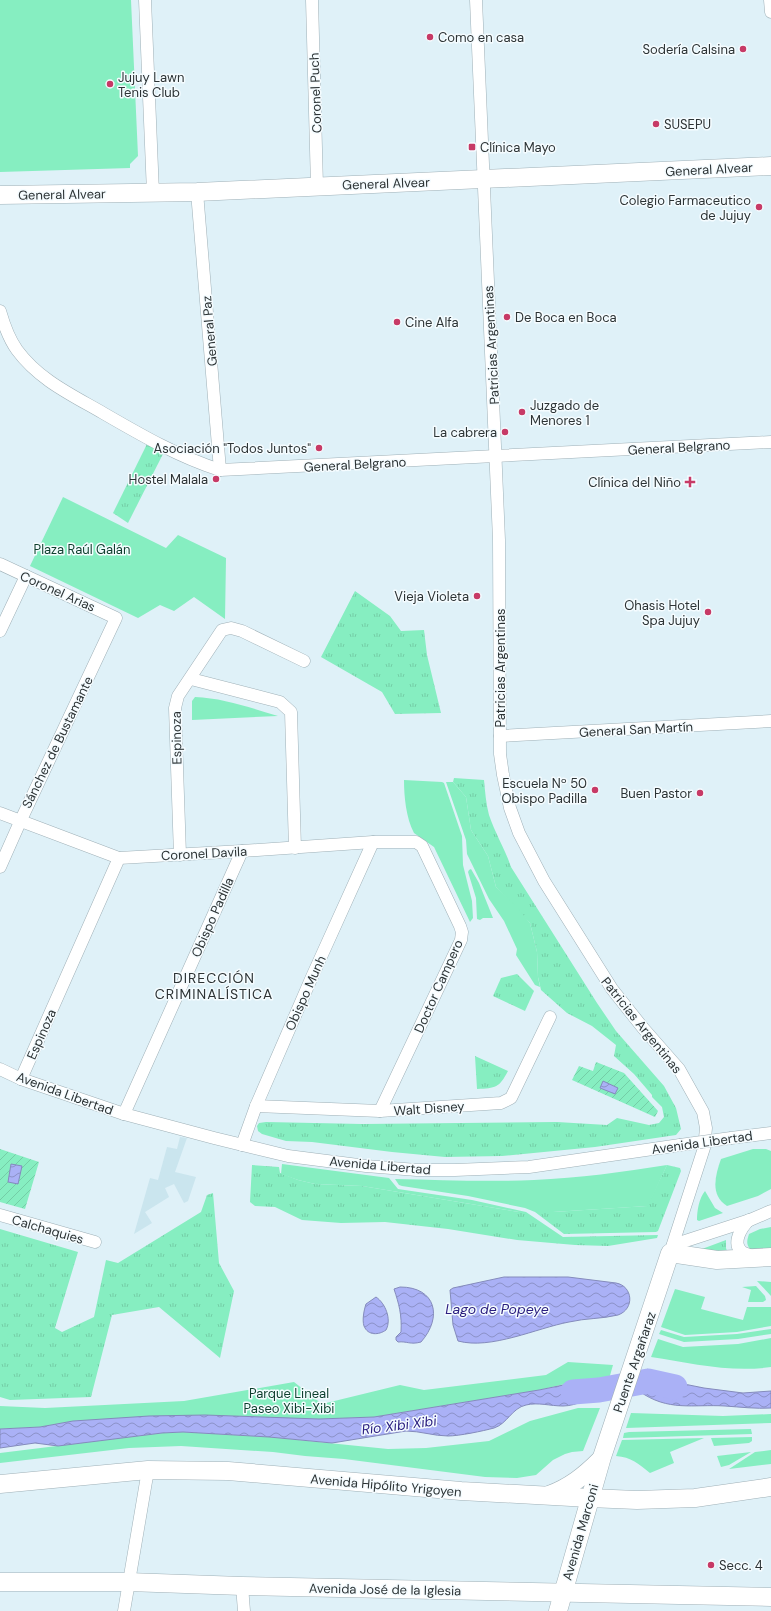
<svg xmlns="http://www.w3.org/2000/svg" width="771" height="1611" font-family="'DM Sans',sans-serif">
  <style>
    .built { fill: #cae5ee }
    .grass { fill: url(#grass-tufts) }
    .park { fill: #86eec1 }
    .garden { fill: url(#garden-furrows) }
    .water { fill: url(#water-waves); stroke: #848bbc }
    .pier { fill: #dff1f8 }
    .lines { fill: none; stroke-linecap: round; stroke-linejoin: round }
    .river { stroke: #aab1f6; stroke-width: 25 }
    .street-casing { stroke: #9fb0b7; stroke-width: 13 }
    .secondary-casing { stroke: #9fb0b7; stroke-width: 19 }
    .street { stroke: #fff; stroke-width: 12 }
    .secondary { stroke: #fff; stroke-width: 18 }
    .street-bridge-casing { stroke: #9fb0b7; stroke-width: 13; stroke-linecap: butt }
    .street-bridge { stroke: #fff; stroke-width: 12 }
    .poi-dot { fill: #c73a66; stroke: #f5fcff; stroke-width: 1.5 }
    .labels { text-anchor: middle; stroke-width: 3; stroke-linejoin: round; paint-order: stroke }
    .poi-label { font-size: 13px; fill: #2c3335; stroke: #f5fcff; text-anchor: end }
    .street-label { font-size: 13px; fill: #2c3335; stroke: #f5fcff }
    .park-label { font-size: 13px; fill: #0d3f2d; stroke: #f5fcff }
    .neighbourhood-label { font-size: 14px; letter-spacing: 1px; fill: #2c3335; stroke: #f5fcff }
    .water-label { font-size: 14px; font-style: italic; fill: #2c2081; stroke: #f5fcff }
  </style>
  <defs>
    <pattern id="grass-tufts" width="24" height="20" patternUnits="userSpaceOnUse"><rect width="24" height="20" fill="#86eec1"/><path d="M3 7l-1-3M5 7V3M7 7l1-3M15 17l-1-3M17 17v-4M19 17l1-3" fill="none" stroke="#74cda6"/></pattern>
    <pattern id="garden-furrows" width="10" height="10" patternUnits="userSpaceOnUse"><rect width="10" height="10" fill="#86eec1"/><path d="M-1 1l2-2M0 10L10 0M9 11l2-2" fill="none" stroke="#74cda6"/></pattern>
    <pattern id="water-waves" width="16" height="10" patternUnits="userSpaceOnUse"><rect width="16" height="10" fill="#aab1f6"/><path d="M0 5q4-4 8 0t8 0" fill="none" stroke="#8b91c8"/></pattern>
  </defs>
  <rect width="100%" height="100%" fill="#dff1f8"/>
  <path class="built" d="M180,1137L187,1138L175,1172L196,1177L188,1201L184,1203L174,1184L165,1188L169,1197L145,1212L152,1223L134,1234L150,1178L158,1180L167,1147L177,1149Z"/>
  <g class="grass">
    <path d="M147,444L164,452L128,523L113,513Z"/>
    <path d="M355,591L390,616L401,631L424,630L427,655L441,713L395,714L382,692L321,657Z"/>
    <path d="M454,778L484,780C485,791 486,804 489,815C495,833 505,849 511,867L597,1003L616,1031L664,1086L676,1108L681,1129L676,1135L595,1147L502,1156L445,1157L392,1152L312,1142L286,1141L262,1134L258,1131L257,1126L259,1123L266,1122L362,1124L557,1122L607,1125L617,1118L649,1125L659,1123L664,1117L662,1107L652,1097V1095L634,1074L614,1056L616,1045L592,1026L567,1013L541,990L538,977L537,952L530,923L496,887L488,856L471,830L466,797L453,782Z"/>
    <path d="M517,974L534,991L525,1011L493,996L501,978Z"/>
    <path d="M475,1056L508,1071C499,1088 496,1088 477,1089Z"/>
    <path d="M252,1165L279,1167L280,1173L298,1180L315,1184L362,1186L519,1212H526L563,1237L658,1235L657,1238L608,1246L575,1245L517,1240L448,1229L385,1222L341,1223L302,1220L275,1207L255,1206L250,1202Z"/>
    <path d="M667,1165L680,1168L681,1171L658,1231L656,1232L564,1234L535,1212H553L647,1206Z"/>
    <path d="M213,1193L219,1263L234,1291L220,1358L159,1307L112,1315L91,1397L10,1400L0,1397V1229L78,1252L55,1328L62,1332L94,1317L106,1260L118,1263L201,1212L207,1195Z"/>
    <path d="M726,1240V1248L728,1254L700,1251L702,1249Z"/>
  </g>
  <g class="park">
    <path d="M0,0H131L138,156L130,164V168L0,172Z"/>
    <path d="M63,497L166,548L178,535L226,558L225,619L194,597L174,611L160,605L138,618L30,566Z"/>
    <path d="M195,697C223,698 251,708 278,716L192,720V701Z"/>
    <path d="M404,780L442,782L444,783L462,836L463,865L472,901L473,918L470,922L434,847L414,833C406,818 404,796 404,780Z"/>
    <path d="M446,782H453L466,797L471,830L488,856L496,887L516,906L530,923L537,952L538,977L540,987L535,985L516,955L517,949L504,921L489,899L467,854L466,840Z"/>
    <path d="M471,869L479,883L493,918H483L480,920L477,919L476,898L468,872L469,870Z"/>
    <path d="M753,1149H766L771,1151V1189L758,1196L727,1206C710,1195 715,1176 721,1159Z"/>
    <path d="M282,1164L389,1178L398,1189L472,1200L526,1212H519L362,1186L315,1184L298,1180L281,1174Z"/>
    <path d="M667,1165L648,1206L553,1212H535L525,1208L468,1196L402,1186L399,1185L395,1179C441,1180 488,1182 534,1180C579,1178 623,1172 667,1165Z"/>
    <path d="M705,1191L715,1208L723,1213L699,1221L697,1220C697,1211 699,1198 705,1191Z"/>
    <path d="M771,1227V1249H750C746,1244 747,1240 749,1234L760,1229Z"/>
    <path d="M757,1281L771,1282V1296Z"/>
    <path d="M756,1286L765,1296L766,1300L763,1302H748L751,1290L742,1287Z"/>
    <path d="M675,1289L705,1297L701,1309L743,1320L747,1307H771V1326L737,1332L685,1335L661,1327Z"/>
    <path d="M771,1329V1334L738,1339L684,1342L659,1334L661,1330L684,1337L737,1334Z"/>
    <path d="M771,1338V1367C731,1373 690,1363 651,1357L658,1339L683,1347L738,1344Z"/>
    <path d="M568,1362L613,1365L609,1379H593L578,1381L539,1390L374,1417L319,1419L171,1416L73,1421L40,1427L0,1429V1406L45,1408L184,1401L294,1382L322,1404L400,1385L424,1390L546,1375Z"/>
    <path d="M578,1408H600L583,1451L572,1452L565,1454L553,1460L536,1475L517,1478L485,1477L344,1459L305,1456L273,1452L181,1446L129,1448L0,1463V1453L162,1433L183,1432L269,1437L388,1449L426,1448L489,1441L530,1421Z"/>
    <path d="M631,1413L723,1416L771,1414V1423L626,1428Z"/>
    <path d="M751,1429L752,1434L623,1438L624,1433L629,1432Z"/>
    <path d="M752,1437V1441L749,1443L714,1446L711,1438Z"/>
    <path d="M704,1438L670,1452L674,1463L650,1473C639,1464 631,1457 616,1456L622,1440Z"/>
    <path d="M771,1450V1464L729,1469L755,1452Z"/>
    <path d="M751,1452L729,1465L721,1467L717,1456Z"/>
  </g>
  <g class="garden">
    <path d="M596,1062L624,1073L658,1111L655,1117L572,1080L579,1066L593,1071Z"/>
    <path d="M0,1149L39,1162L25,1209L0,1202Z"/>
  </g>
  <g class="water">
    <path d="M603,1081L618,1088L615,1094L600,1088Z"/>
    <path d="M11,1164L22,1166L18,1184L8,1182Z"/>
    <path d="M504,1277H568L616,1283C633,1286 635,1309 618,1315C602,1319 586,1318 569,1322C537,1328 491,1350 458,1341L453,1325L450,1290L453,1288Z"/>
    <path d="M400,1287C436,1287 443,1317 421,1342C410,1345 407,1341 398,1342L396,1340V1337L401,1332C402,1315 399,1304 394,1289Z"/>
    <path d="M376,1297C385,1303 392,1319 386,1330C379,1335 368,1336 364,1326C362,1320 364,1310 366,1304Z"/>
    <path d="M647,1369L679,1383L704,1388L743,1393L771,1391V1408C756,1409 740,1407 725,1406C693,1404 668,1412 639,1391Z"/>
    <path d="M593,1379H609L604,1395C590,1397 577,1406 563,1406C550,1406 538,1402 526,1405C512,1408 507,1424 494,1428C483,1431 459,1436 448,1436C434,1436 420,1431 406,1431L332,1443L269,1437L183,1432L162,1433L58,1446L35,1443L0,1448V1429L40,1427L73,1421L149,1416L205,1415L319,1419L374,1417L539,1390Z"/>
  </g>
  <path class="pier" d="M646,1367H648L639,1393L637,1391Z"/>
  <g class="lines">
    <path class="river" d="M573,1392L599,1390L648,1381L675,1387"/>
    <defs>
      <g id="street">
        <path d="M145,0L153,193"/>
        <path d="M312,0L317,186"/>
        <path d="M476,0L499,540L500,754L503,775L510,808L519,833L544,881L612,989L643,1028L679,1069L703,1112L706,1128L704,1148L670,1253"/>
        <path d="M770,0L771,12"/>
        <path d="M197,192L220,470"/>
        <path d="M0,311C4,325 9,339 17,350C39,380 72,395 103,413C141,435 179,457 220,470L771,442"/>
        <path d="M0,564L116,618L20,822L0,867"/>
        <path d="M0,631L26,576"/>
        <path d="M191,679L280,702L291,712L295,848"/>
        <path d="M500,736L771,721"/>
        <path d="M0,813L119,858L242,851L373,842H416L422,846L460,926L462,932L461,940L380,1111"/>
        <path d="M180,855L175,708L178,696L222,630L231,628L242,631L304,661"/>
        <path d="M0,1069L21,1079L124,1114L214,1138L288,1156L366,1166L417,1170H455L529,1167L680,1145"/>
        <path d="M21,1079L119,858"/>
        <path d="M256,1106L380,1111L501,1103L511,1098L550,1017"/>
        <path d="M124,1114L242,851"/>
        <path d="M731,1138L771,1133"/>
        <path d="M242,1145L256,1106L311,979L373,842"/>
        <path d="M0,1215L95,1242"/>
        <path d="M749,1220C742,1227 731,1243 742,1252C745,1254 750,1255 754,1257"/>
        <path d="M673,1245L750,1220L771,1211"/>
        <path d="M242,1586L244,1611"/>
        <path d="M124,1611L148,1470"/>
      </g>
      <g id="secondary">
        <path d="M0,195L197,192L771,166"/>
        <path d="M0,1484L148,1470L228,1471L461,1491L589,1498L637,1500L695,1498L771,1487"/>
        <path d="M549,1495C570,1487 584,1476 600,1460"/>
        <path d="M0,1582H128L242,1586L771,1597"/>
        <path d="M558,1611L602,1457L670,1253L717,1260L771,1257"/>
      </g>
    </defs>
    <use href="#street" class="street-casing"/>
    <use href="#secondary" class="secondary-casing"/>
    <use href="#street" class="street"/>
    <use href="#secondary" class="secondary"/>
    <defs>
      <path id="street-bridge" d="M680,1145L731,1138"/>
    </defs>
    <use href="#street-bridge" class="street-bridge-casing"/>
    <use href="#street-bridge" class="street-bridge"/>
  </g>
  <g class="poi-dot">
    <circle cx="430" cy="37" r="4"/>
    <circle cx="743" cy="49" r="4"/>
    <circle cx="110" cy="84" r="4"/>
    <circle cx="656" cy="124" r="4"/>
    <rect x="468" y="143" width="8" height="8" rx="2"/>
    <circle cx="759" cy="207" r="4"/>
    <circle cx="507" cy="317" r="4"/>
    <circle cx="397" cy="322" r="4"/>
    <circle cx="522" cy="412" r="4"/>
    <circle cx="505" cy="432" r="4"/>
    <circle cx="319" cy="448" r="4"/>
    <circle cx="216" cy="479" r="4"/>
    <path d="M688 476h4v4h4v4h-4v4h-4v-4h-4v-4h4z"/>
    <circle cx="477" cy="596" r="4"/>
    <circle cx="708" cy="612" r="4"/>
    <circle cx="595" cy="790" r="4"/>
    <circle cx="700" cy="793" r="4"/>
    <circle cx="711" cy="1565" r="4"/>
  </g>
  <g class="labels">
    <g class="poi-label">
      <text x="438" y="42" text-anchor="start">Como en casa</text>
      <text x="735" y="54">Sodería Calsina</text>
      <text x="118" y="82" text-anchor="start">Jujuy Lawn<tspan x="118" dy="15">Tenis Club</tspan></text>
      <text x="664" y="129" text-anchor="start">SUSEPU</text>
      <text x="480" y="152" text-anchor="start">Clínica Mayo</text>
      <text x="751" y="205">Colegio Farmaceutico<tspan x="751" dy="15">de Jujuy</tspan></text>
      <text x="515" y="322" text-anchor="start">De Boca en Boca</text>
      <text x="405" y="327" text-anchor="start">Cine Alfa</text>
      <text x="530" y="410" text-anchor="start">Juzgado de<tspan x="530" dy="15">Menores 1</tspan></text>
      <text x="497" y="437">La cabrera</text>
      <text x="311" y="453">Asociación "Todos Juntos"</text>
      <text x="208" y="484">Hostel Malala</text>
      <text x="681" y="487">Clínica del Niño</text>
      <text x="469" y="601">Vieja Violeta</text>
      <text x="700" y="610">Ohasis Hotel<tspan x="700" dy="15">Spa Jujuy</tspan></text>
      <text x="587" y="788">Escuela Nº 50<tspan x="587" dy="15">Obispo Padilla</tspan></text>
      <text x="692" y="798">Buen Pastor</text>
      <text x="719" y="1570" text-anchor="start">Secc. 4</text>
    </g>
    <g class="street-label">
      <text transform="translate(315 93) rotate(-92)" y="5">Coronel Puch</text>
      <text transform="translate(709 169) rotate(-3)" y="5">General Alvear</text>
      <text transform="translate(386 183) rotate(-2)" y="5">General Alvear</text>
      <text transform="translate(62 194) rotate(-1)" y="5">General Alvear</text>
      <text transform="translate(209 331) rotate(-95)" y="5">General Paz</text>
      <text transform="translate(491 345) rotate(-93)" y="5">Patricias Argentinas</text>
      <text transform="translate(679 447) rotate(-3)" y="5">General Belgrano</text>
      <text transform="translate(355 464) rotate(-3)" y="5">General Belgrano</text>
      <text transform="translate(58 591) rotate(24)" y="5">Coronel Arias</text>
      <text transform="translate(500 668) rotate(-90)" y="5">Patricias Argentinas</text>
      <text transform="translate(636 729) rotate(-3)" y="5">General San Martín</text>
      <text transform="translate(176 738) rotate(-91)" y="5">Espinoza</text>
      <text transform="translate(57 742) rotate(-64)" y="5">Sánchez de Bustamante</text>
      <text transform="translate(204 853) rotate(-3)" y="5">Coronel Davila</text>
      <text transform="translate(212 917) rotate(-66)" y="5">Obispo Padilla</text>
      <text transform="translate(438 986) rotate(-66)" y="5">Doctor Campero</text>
      <text transform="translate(305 993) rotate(-66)" y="5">Obispo Munh</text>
      <text transform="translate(642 1025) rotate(51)" y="5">Patricias Argentinas</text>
      <text transform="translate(41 1034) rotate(-66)" y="5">Espinoza</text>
      <text transform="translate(65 1093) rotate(20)" y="5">Avenida Libertad</text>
      <text transform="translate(429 1108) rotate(-4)" y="5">Walt Disney</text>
      <text transform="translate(702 1142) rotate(-8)" y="5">Avenida Libertad</text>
      <text transform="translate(380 1165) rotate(5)" y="5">Avenida Libertad</text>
      <text transform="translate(48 1229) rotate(16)" y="5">Calchaquies</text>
      <text transform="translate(634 1362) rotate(-71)" y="5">Puente Argañaraz</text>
      <text transform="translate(386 1485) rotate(5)" y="5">Avenida Hipólito Yrigoyen</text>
      <text transform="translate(580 1532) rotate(-74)" y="5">Avenida Marconi</text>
      <text transform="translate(385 1589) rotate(1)" y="5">Avenida José de la Iglesia</text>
    </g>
    <g class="park-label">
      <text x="82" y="554">Plaza Raúl Galán</text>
      <text x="289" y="1398">Parque Lineal<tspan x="289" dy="15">Paseo Xibi-Xibi</tspan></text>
    </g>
    <g class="neighbourhood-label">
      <text x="214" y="983">DIRECCIÓN<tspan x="214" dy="16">CRIMINALÍSTICA</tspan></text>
    </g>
    <g class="water-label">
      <text x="497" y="1314">Lago de Popeye</text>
      <text transform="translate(399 1425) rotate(-7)" y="5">Río Xibi Xibi</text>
    </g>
  </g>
</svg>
